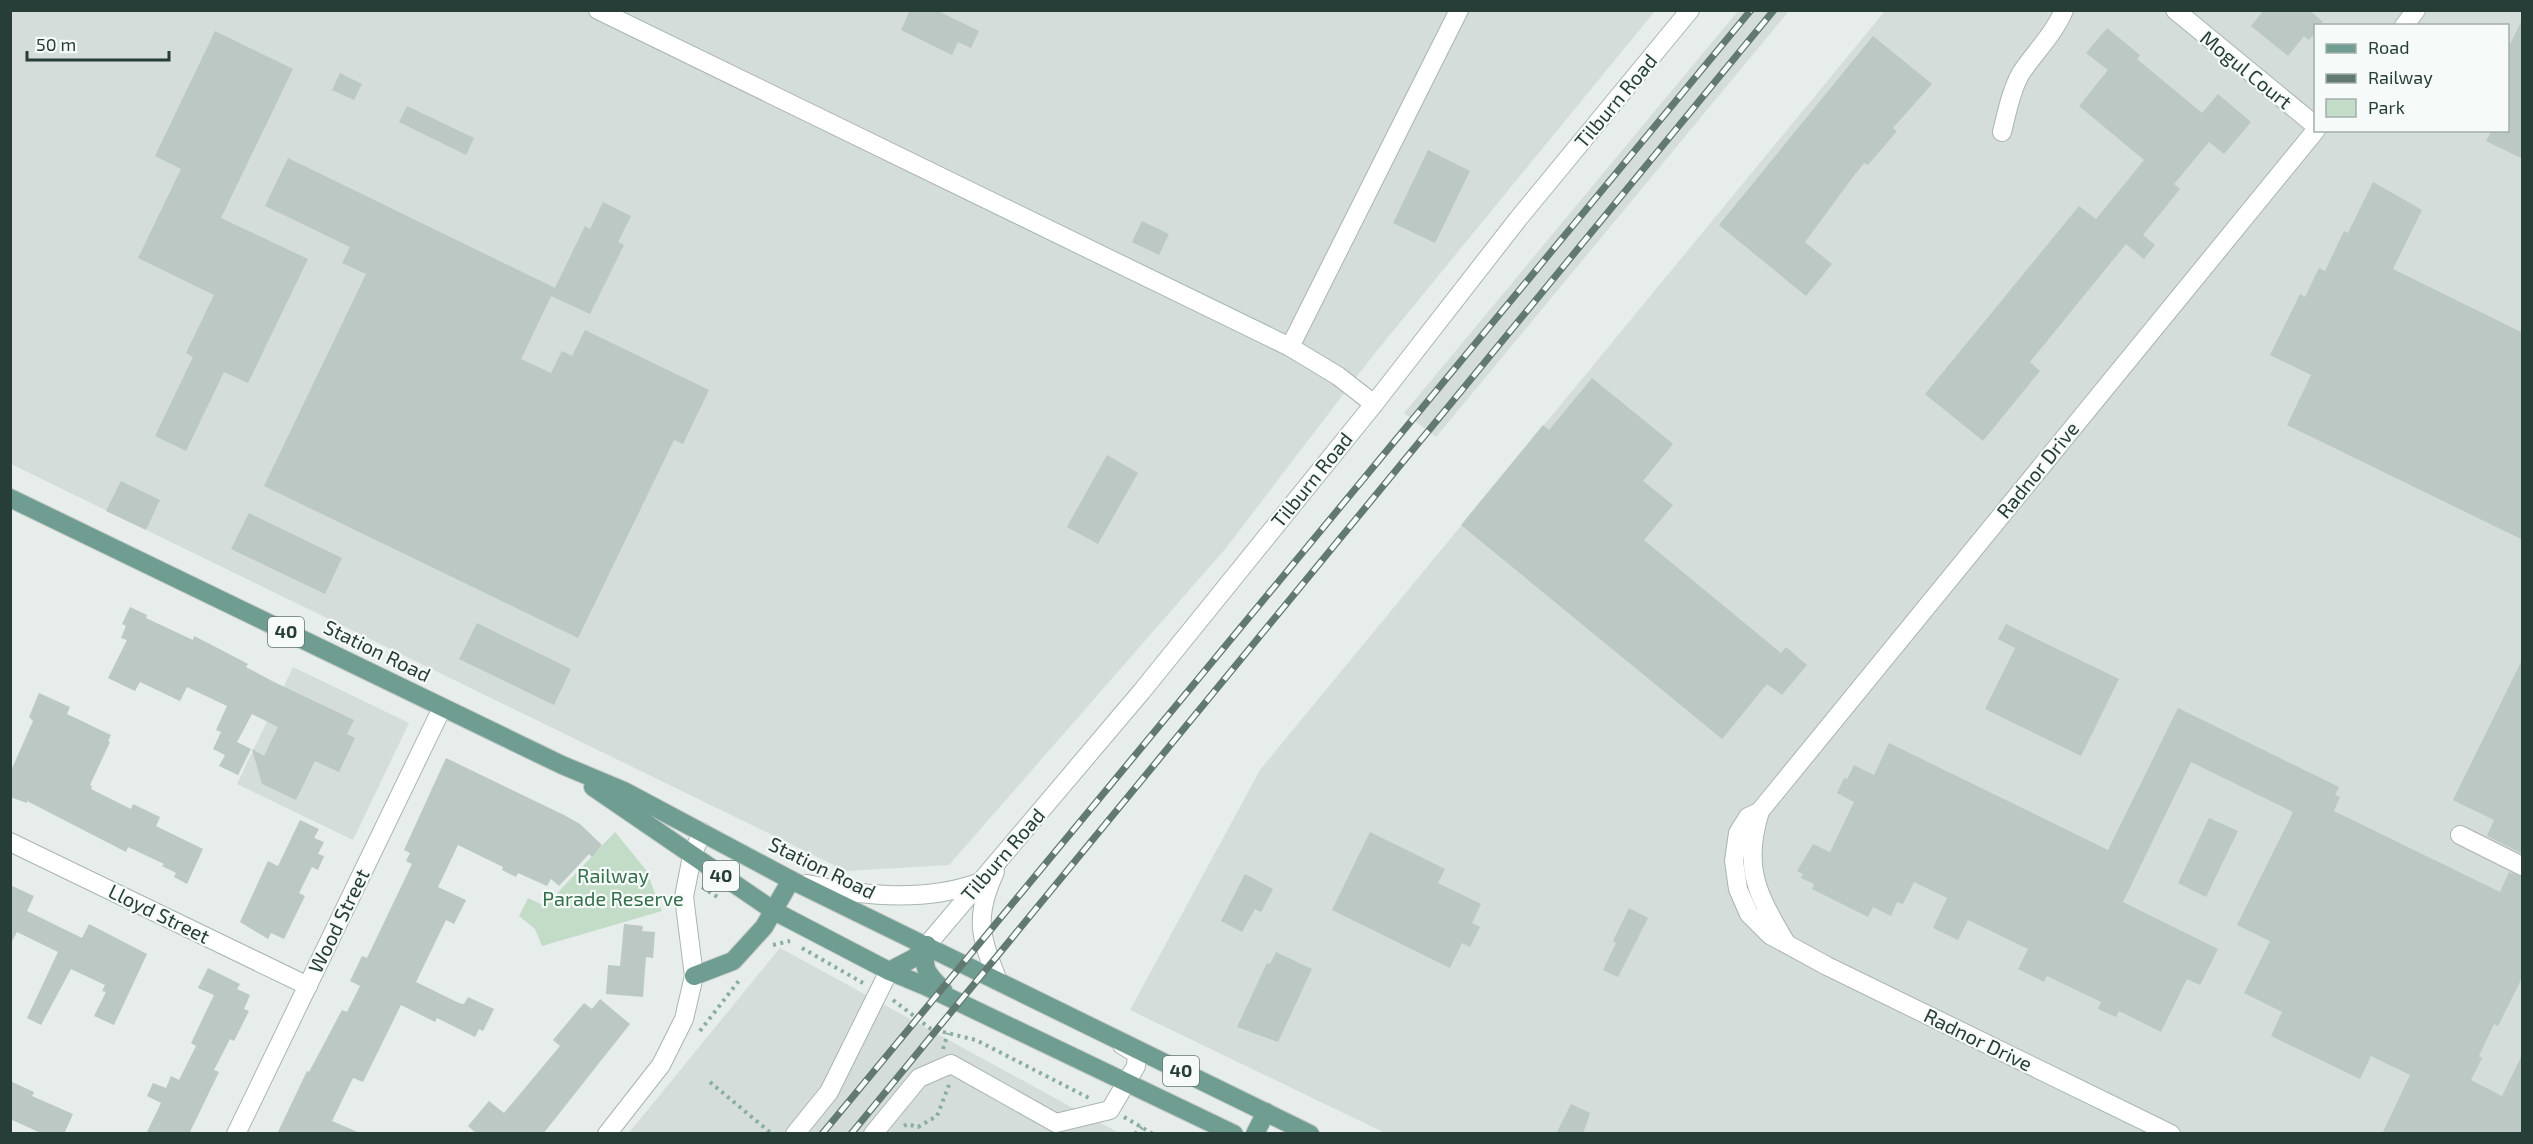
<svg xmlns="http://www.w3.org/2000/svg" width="2533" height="1144" font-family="'Exo 2',sans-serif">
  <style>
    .built { fill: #d4ddd9; fill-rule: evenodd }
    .green { fill: #c2dcc8 }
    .building { fill: #bbc8c3 }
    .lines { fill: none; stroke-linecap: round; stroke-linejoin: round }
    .minor-casing { stroke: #a9b5b1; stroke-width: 20 }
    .major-casing { stroke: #c3c9c7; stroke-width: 20 }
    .path { stroke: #8aada2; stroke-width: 4; stroke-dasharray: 3 4.5; stroke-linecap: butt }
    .minor { stroke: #fff; stroke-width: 18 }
    .major { stroke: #709d92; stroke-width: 18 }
    .rail-casing { stroke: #627972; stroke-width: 7 }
    .rail { stroke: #f6faf8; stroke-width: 4.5; stroke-dasharray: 14; stroke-linecap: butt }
    .labels { text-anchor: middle; stroke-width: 4.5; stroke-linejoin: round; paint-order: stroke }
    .shield { fill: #f6faf8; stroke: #657671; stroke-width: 1.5 }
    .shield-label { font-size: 18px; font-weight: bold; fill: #273d37 }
    .street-label { font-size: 20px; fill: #273d37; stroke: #f6faf8 }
    .park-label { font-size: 20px; fill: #35704c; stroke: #f6faf8 }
  </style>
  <rect width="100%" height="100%" fill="#e6edea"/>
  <g class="built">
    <path d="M10,11H1655L1371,358L1226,548L949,865L846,871L11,464Z"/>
    <path d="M1738,11H1789L1436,437L1404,413Z"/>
    <path d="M1885,11H2522V1133H1385L1130,1010L1260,770ZM2316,26H2508V130H2316Z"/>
    <path d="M293,667L409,723L353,840L237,784Z"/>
    <path d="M780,948L1119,1133L628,1134Z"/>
  </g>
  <path class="green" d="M615,832L646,870L662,911L542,946L535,929L519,916L528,898L545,906Z"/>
  <g class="building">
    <path d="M910,10H936L979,31L971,48L958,42L952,55L901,30Z"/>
    <path d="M2264,10H2309L2323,22L2316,26V32L2309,40L2304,36L2288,56L2251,26Z"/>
    <path d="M2523,18V159L2486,141L2492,130H2508V48Z"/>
    <path d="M2107,28L2140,55L2137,59L2202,113L2218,94L2251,122L2224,154L2209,142L2174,184L2180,189L2143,235L2155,245L2144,259L2126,244L2030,362L2040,371L1983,441L1925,394L2079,206L2096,219L2144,160L2079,106L2108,70L2086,53Z"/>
    <path d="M215,31L293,69L221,218L308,259L248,383L224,372L186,451L155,436L193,357L186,353L214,295L138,258L181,169L155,156Z"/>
    <path d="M1873,36L1932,84L1893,128L1897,131L1868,165L1864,163L1853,177L1805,242L1832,264L1806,296L1719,225Z"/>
    <path d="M340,73L362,84L354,100L332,90Z"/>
    <path d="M407,106L474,138L466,155L399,122Z"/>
    <path d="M1428,150L1470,171L1435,243L1393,223Z"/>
    <path d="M288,158L555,288L521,359L551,373L562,351L572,356L585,330L709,390L683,444L674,440L578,638L264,486L366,274L342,263L350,247L265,206Z"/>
    <path d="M2373,182L2422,210L2393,269L2523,333V540L2287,425L2311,375L2270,355L2300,294L2305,297L2319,268L2325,271L2344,231L2348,233Z"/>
    <path d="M603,202L631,216L618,242L624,245L590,314L551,296L585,226L590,229Z"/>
    <path d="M1142,221L1169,234L1159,255L1132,242Z"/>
    <path d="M1592,378L1673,444L1643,481L1673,505L1644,540L1781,653L1786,647L1807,665L1782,695L1767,684L1722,739L1461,525L1543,425L1549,430Z"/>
    <path d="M1107,455L1138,473L1098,544L1067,527Z"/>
    <path d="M121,481L160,500L146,530L106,511Z"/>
    <path d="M249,513L342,558L325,594L231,549Z"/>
    <path d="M130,607L147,615L146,618L193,640L194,636L208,643L248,664L246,667L274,682L354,720L347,734L355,738L339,772L315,761L296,800L262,784L252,749L264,756L278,727L252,714L237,742L251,749L238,775L219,766L225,755L213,749L221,732L216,730L227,706L187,687L180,701L140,682L135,691L108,678L127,640L121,638L126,626L122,624Z"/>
    <path d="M477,623L571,669L554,705L459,659Z"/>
    <path d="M2006,624L2119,679L2081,756L1985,709L2015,648L1998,639Z"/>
    <path d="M2523,658V854L2487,836L2494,820L2453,800Z"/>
    <path d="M39,693L70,707L67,714L111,735L108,741L110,742L90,785L92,786L91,789L131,809L133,804L160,817L156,826L203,849L187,884L174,877L176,873L162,866L164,864L128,847L126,852L27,801V803L10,797V773L33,721L29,717Z"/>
    <path d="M2178,708L2339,787L2335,795L2340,797L2334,811L2500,892L2509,872L2523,877V976L2498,1026L2494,1024L2479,1056L2482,1058L2471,1080L2502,1096L2523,1053V1134H2382L2410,1075L2371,1056L2360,1079L2271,1036L2282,1012L2244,993L2270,941L2237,925L2293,812L2191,762L2123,902L2218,949L2200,985L2187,979L2161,1032L2119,1011L2116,1017L2098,1009L2101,1002L2047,976L2044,982L2018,969L2028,949L1968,920L1958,940L1933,928L1947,898L1914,882L1903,904L1897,902L1891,916L1873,907L1868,917L1812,889L1814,884L1801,878L1803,874L1797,871L1813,844L1830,852L1854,802L1837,793L1844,778L1847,779L1854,765L1874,775L1889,743L2108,850Z"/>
    <path d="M446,758L564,815L580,824L602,845L592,857L589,854L559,886L551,879L547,886L518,873L516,877L502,870L503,867L458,845L438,887L466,900L454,924L446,920L416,982L459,1003L464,1004L468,997L494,1009L483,1031L479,1029L475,1037L437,1018L435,1022L401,1005L363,1082L353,1078L332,1121L360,1133L277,1134L307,1071L309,1072L342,1010L347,1012L360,986L350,981L362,956L367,958L412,864L406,861L410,853L404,850Z"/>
    <path d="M2209,818L2238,831L2206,897L2178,883Z"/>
    <path d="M300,820L319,829L314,838L324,842L318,854L324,856L318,870L312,867L299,893L305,896L284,939L271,933L268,939L240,922L268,861L278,866Z"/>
    <path d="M1370,832L1445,869L1438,883L1481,904L1472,923L1480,927L1470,947L1462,943L1450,968L1332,910Z"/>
    <path d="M1245,874L1273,889L1261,912L1255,909L1242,932L1221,921Z"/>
    <path d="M10,885L34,896L27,911L82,938L89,924L147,954L114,1025L94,1016L106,992L102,991L105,985L71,969L41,1025L27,1018L58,952L17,932L10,945Z"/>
    <path d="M1629,908L1648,918L1618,977L1603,970L1616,943L1613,941Z"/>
    <path d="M624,924L643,926L642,931L655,932L653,958L646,957L643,997L606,994L608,965L620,966Z"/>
    <path d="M1276,952L1312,969L1278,1042L1237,1027L1267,963L1270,964Z"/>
    <path d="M208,968L240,984L237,989L250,995L244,1009L249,1011L234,1041L230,1039L214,1070L219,1072L189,1134H146L161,1103L147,1096L153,1083L166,1088L171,1076L179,1080L196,1046L191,1043L214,995L198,988Z"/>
    <path d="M600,999L630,1024L543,1134H477L468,1126L489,1101L504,1113L560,1046L553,1040L584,1003L592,1009Z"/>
    <path d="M10,1081L34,1092L32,1096L73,1114L64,1134H43L10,1119Z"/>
    <path d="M1571,1104L1590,1113L1583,1134H1556Z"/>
  </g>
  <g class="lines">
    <defs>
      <g id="minor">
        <path d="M598,10L1290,347L1338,376L1374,404"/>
        <path d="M2175,10L2316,126"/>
        <path d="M2404,26L2416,10"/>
        <path d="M2002,132C2007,112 2011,91 2021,73C2035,52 2054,34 2064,10"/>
        <path d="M1290,347L1459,10"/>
        <path d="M1759,812L1748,817L1738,833L1734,861L1738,889L1749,914L1770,935L1827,966L2171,1134"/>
        <path d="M2460,835L2522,866"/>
        <path d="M10,842L308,986"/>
        <path d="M995,872C974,917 980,936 998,981"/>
        <path d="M807,884C860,896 925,902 978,883"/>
        <path d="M1786,943C1758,895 1742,869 1760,811L2316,130"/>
        <path d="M927,945L1142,691L1374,404L1518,219L1690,10"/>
        <path d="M236,1134L442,708"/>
        <path d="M607,1134L661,1065L684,1019L694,976L684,897L692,856L702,832"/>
        <path d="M795,1134L829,1092L889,971"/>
        <path d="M873,1134L919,1078L951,1064L1056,1123L1110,1110L1136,1066L1137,1054L1122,1045"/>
      </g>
      <g id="major">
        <path d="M10,498L562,765L624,791L791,880L1310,1134"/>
        <path d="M593,787L774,911L889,971L925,986L1234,1134"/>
        <path d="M927,945C922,970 926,972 943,990"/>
        <path d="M889,971L914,958L927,945"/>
        <path d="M694,976L733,961L764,927L791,880"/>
        <path d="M1255,1134L1266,1112"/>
      </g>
    </defs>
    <use href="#minor" class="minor-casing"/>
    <use href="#major" class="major-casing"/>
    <g class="path">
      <path d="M702,887L719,898"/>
      <path d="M773,945L790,941"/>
      <path d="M802,948L863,983"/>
      <path d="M893,1000L931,1029L976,1040L1089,1098"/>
      <path d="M700,1031L741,978"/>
      <path d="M943,1049L948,1033"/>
      <path d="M710,1082L772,1134"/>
      <path d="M1124,1117L1153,1134"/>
      <path d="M904,1126L907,1124L918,1127L937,1116L949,1085"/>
      <path d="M1135,1134L1142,1127"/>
    </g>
    <use href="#minor" class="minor"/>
    <use href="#major" class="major"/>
    <defs>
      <g id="rail">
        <path d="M822,1134L1751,10"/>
        <path d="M851,1134L1774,10"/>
      </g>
    </defs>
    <use href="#rail" class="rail-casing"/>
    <use href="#rail" class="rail"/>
  </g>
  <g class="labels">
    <g class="shield">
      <rect x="268" y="617" width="36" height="30" rx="4.5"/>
      <rect x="703" y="861" width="36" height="30" rx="4.5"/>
      <rect x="1163" y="1056" width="36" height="30" rx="4.5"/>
    </g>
    <g class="shield-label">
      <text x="286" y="638">40</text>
      <text x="721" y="882">40</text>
      <text x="1181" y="1077">40</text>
    </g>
    <g class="street-label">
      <text transform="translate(2246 70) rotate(39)" y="7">Mogul Court</text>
      <text transform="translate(1616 101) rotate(-50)" y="7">Tilburn Road</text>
      <text transform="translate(2038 470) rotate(-51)" y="7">Radnor Drive</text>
      <text transform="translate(1312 480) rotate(-51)" y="7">Tilburn Road</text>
      <text transform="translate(377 651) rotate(26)" y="7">Station Road</text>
      <text transform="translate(1003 855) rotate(-49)" y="7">Tilburn Road</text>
      <text transform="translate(822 868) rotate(26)" y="7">Station Road</text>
      <text transform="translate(159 914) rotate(26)" y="7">Lloyd Street</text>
      <text transform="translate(339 921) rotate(-64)" y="7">Wood Street</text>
      <text transform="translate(1978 1040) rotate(26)" y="7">Radnor Drive</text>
    </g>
    <g class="park-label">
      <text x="613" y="883">Railway<tspan x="613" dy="23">Parade Reserve</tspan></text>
    </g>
  </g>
  <rect width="2533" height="1144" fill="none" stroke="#273d37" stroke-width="24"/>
  <rect x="2314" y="24" width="195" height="108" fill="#f6faf8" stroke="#a3aeab" stroke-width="1.5"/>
  <rect x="2326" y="44" width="30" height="9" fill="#709d92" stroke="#a3aeab" stroke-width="1.5"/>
  <text x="2368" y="54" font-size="18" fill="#273d37">Road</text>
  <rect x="2326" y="74" width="30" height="9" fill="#627972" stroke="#a3aeab" stroke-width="1.5"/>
  <text x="2368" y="84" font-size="18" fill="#273d37">Railway</text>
  <rect x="2326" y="99" width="30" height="18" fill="#c2dcc8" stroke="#a3aeab" stroke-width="1.5"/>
  <text x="2368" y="114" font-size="18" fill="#273d37">Park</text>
  <path d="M27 51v9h142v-9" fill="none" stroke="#273d37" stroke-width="3"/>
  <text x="36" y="51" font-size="18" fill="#273d37" stroke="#f6faf8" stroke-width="4.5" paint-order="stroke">50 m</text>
</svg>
